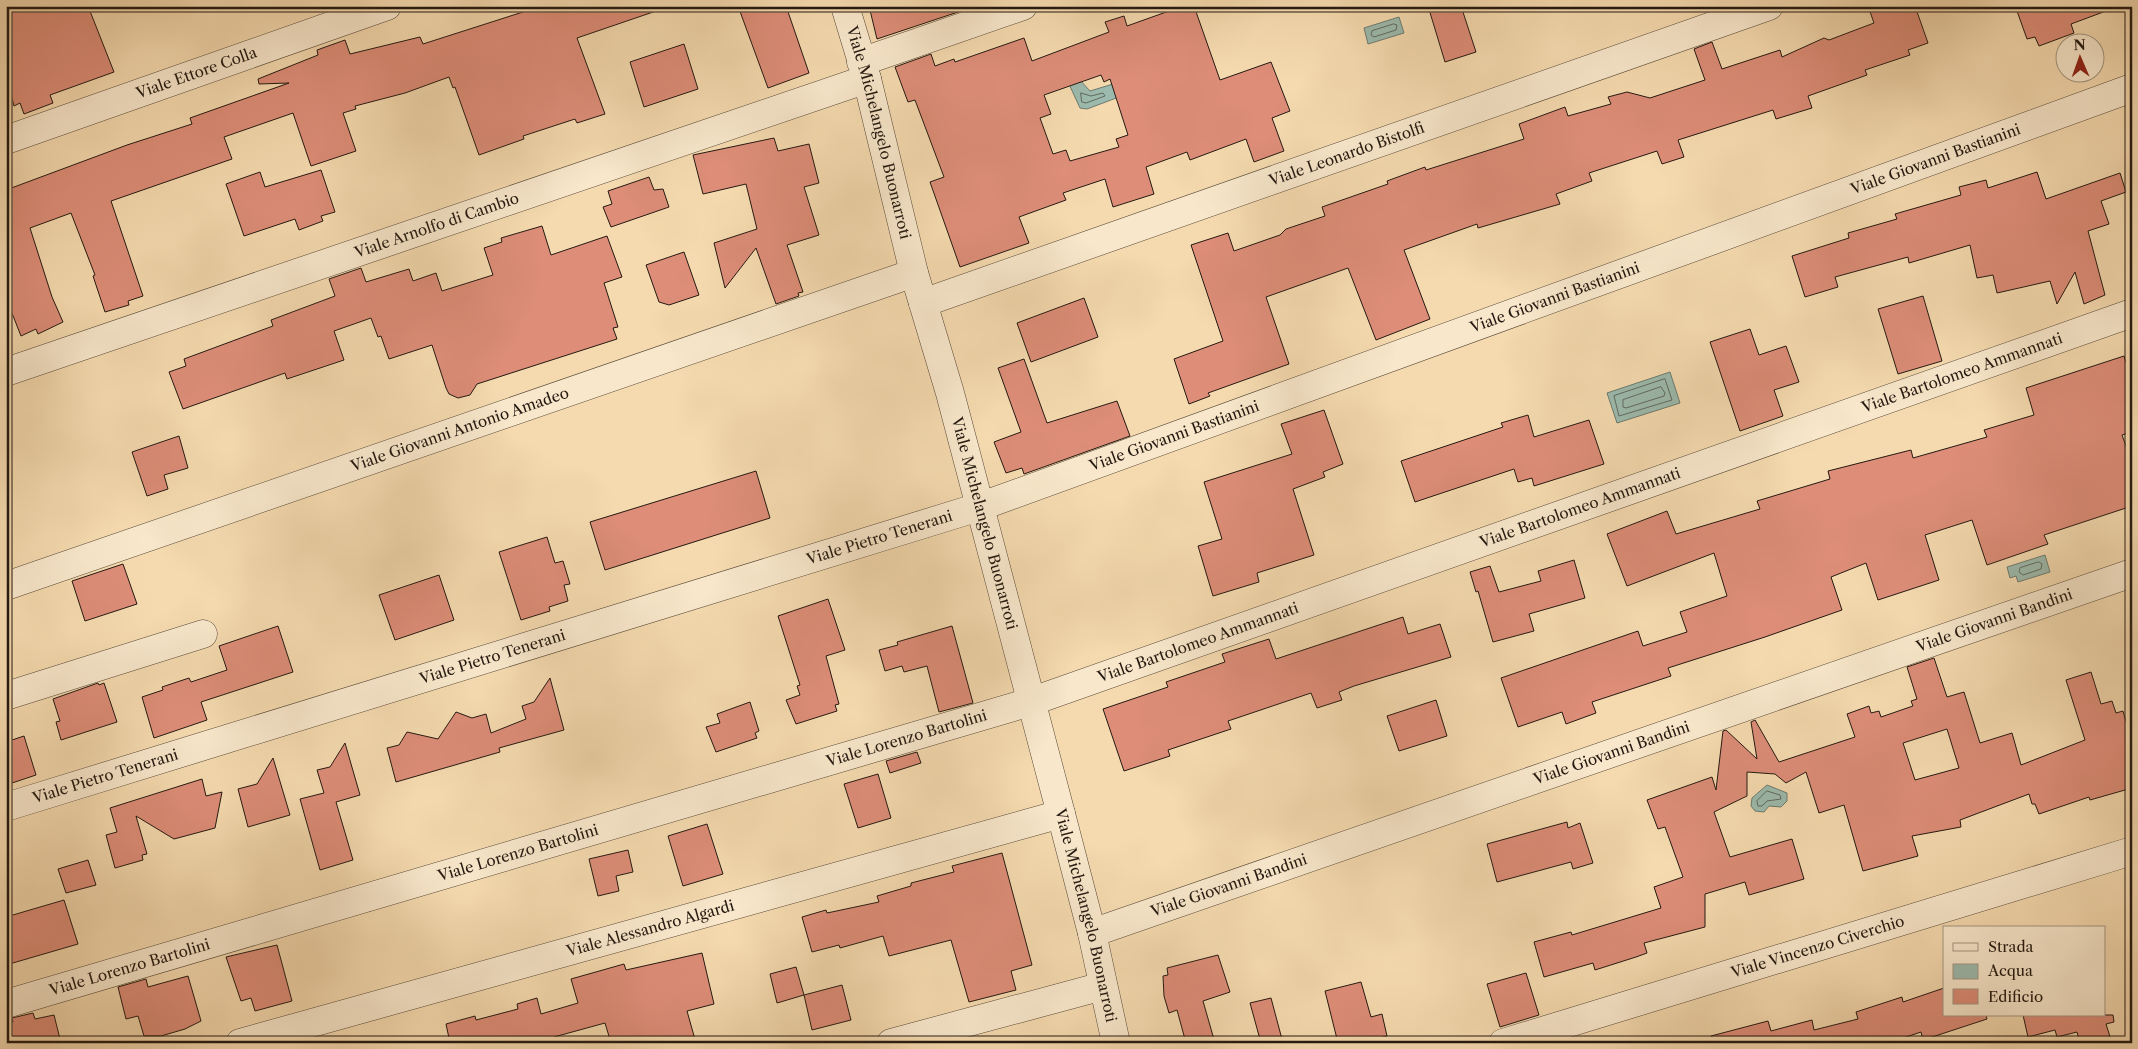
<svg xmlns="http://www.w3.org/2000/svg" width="2138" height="1049" font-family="'Libre Caslon Text',serif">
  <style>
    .water { fill: #9cbaad; stroke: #6c7a6f }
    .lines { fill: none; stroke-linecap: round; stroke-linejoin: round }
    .shore { stroke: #606a5f; stroke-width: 1 }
    .building { fill: #dd8d78; stroke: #241911; fill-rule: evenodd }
    .minor-casing { stroke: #584938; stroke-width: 29 }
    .minor { stroke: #f8e7cb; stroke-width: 28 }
    .labels { text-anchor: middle; stroke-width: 4.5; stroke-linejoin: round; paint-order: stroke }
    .street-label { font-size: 15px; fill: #241911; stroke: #f8e7cb }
  </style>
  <rect width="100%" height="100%" fill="#f5daaf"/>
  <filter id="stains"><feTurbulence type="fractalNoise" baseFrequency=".004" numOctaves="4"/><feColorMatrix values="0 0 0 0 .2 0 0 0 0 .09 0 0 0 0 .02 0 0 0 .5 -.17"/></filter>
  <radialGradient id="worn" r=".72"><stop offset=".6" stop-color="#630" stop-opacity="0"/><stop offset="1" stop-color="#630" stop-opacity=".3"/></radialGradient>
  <g class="water">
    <path d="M1399,17L1404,33L1368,44L1364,28Z"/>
    <path d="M1079,79L1090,91L1113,84L1119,97L1087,109L1080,108L1068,82Z"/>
    <path d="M1670,372L1680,403L1617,423L1607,393Z"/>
    <path d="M2045,555L2050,572L2018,582L2016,576L2010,578L2007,567Z"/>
    <path d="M1767,785L1787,793V801L1781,807L1769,806L1764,812L1755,811L1751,806L1752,798Z"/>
  </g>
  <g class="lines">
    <g class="shore">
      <path d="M1394,24L1397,25L1396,30L1374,37L1371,35L1372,31Z"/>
      <path d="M1081,93L1091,96L1103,93L1105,96L1086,103L1082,102Z"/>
      <path d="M1665,379L1672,400L1619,416L1614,396Z"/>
      <path d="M1661,387L1665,393L1664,396L1626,408L1623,407V400Z"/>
      <path d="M2039,562L2042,564L2041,569L2023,575L2019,572L2020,568Z"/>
      <path d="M1767,791L1780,795L1781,799L1767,801L1762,806H1758L1757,801Z"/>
    </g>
  </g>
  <g class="building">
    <path d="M6,6H88L114,72L50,95L53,103L24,114L20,103L14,106L11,95L6,96Z"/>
    <path d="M524,6H659V10L577,38L605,114L577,123L575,119L523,136L524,139L479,155L455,87L453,88L449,77L405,93L355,106L356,109L343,113L356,151L311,166L293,113L224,137L232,159L111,201L143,296L128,301L129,305L105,312L93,276L95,275L71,213L30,228L52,297L63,322L38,334L36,329L21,336L6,298V190L127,145L192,124L190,118L289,83L259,84L258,79L318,55L317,50L345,40L350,54L420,37L423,44L526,11Z"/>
    <path d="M738,6H786L809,73L768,88Z"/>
    <path d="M869,6H966L967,9L877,39Z"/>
    <path d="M1183,6H1194L1220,80L1271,62L1290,111L1272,118L1284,151L1254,162L1246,139L1190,160L1187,152L1146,167L1154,194L1113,207L1105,179L1063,193L1066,200L1019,217L1029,243L960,267L930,182L944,177L915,100L908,102L895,67L931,54L935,66L954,59L955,62L1024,38L1032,61L1109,32L1105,22L1124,16L1127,26ZM1101,75L1104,82L1110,79L1128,135L1116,139L1119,147L1070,161L1066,150L1053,154L1040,118L1051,114L1044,95Z"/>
    <path d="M1428,6H1461L1476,52L1445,62Z"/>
    <path d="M1868,6H1915L1928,43L1908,50L1910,55L1865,70L1867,75L1808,96L1812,108L1776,119L1773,110L1678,140L1684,157L1662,164L1657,151L1589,173L1592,181L1556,194L1560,204L1478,228L1477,224L1404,250L1430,319L1376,340L1348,268L1266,297L1289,364L1208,393L1210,396L1189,404L1174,359L1223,341L1191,245L1228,233L1234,251L1280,235L1286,229L1325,216L1322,207L1388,184L1387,181L1425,167L1426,170L1524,139L1519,124L1565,107L1568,116L1611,104L1608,97L1627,92L1650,98L1705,80L1694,49L1712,42L1722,69L1780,50L1782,57L1824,38L1829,40L1874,23Z"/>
    <path d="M2032,6H2114V8L2071,24L2074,33L2039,46L2035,37L2027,39L2017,11Z"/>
    <path d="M684,44L698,89L644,107L630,62Z"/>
    <path d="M774,138L778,151L809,144L819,183L804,187L819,235L787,245L803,292L798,293L799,296L776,304L756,248L725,288L714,243L757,229L746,184L703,194L693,155Z"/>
    <path d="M321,170L335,212L321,216L323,221L299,230L295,219L244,236L226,184L260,172L265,187Z"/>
    <path d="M2037,172L2046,199L2120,173L2126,192L2101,201L2109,224L2088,231L2105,295L2084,304L2075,272L2057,304L2050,281L1997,293L1993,275L1977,278L1970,245L1909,263L1908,257L1835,277L1838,287L1805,297L1792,256L1849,238L1848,233L1897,219L1895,214L1961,195L1959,187L1986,180L1988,188Z"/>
    <path d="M649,177L654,190L663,189L669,207L611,227L603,207L612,204L608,191Z"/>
    <path d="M542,226L551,255L607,236L622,277L604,283L618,327L613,328L617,339L477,384L470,395L458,398L449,394L446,388L432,345L389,359L381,336L378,337L371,318L334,331L344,360L287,379L285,373L183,409L169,372L186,366L184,359L273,326L271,320L335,296L329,279L361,268L366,282L409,269L413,281L436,273L442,291L493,275L484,248L502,242L501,238Z"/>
    <path d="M684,252L699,295L669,305L659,302L646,265Z"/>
    <path d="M1923,296L1942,361L1898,374L1878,309Z"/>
    <path d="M1084,298L1098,337L1031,362L1017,323Z"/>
    <path d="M1750,329L1759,355L1786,346L1799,382L1774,390L1783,416L1740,431L1710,342Z"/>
    <path d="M2124,356L2132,380V432L2122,435L2132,463V506L2044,535L2048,544L1987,565L1972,520L1925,535L1939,580L1878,600L1866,563L1831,577L1842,610L1765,637L1668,668L1671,676L1592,702L1596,713L1566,724L1562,712L1518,727L1501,678L1638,631L1643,646L1687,632L1680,612L1727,596L1714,553L1627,586L1607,534L1667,511L1676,534L1760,509L1757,501L1830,479L1828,471L1911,450L1913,458L1987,437L1984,430L2034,415L2026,388Z"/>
    <path d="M1024,359L1047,423L1117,401L1130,436L1024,474L1022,468L1006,473L994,442L1021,432L998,368Z"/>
    <path d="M1324,410L1343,464L1323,472L1325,477L1293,489L1314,555L1257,573L1259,582L1213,596L1198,546L1222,539L1204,482L1292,454L1281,424Z"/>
    <path d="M1528,415L1534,437L1589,420L1604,464L1534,486L1532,478L1518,482L1514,469L1415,502L1401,461L1503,427L1501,423Z"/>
    <path d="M179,436L188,468L164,475L168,489L147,496L132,452Z"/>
    <path d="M756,471L770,518L605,570L590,522Z"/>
    <path d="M547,537L555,563L563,561L570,584L564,585L568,601L549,607L550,611L521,620L499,552Z"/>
    <path d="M1574,560L1585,598L1529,614L1534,631L1493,642L1478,591L1476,592L1470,572L1490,566L1499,592L1541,581L1538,571Z"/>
    <path d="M123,564L137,604L85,621L72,581Z"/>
    <path d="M439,575L454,620L395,640L379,595Z"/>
    <path d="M828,599L845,650L826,656L839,704L835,705L837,711L796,724L786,700L800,695L797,686L800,685L778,616Z"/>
    <path d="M1403,617L1408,634L1440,624L1451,657L1354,686L1339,692L1342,700L1317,708L1311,693L1228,721L1231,729L1168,750L1170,756L1124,771L1103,709L1168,687L1166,682L1225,662L1222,654L1269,639L1276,659Z"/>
    <path d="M278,626L293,672L201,702L207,720L154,738L142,697L163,690L162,687L189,678L191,682L227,670L219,646Z"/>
    <path d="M952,626L973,703L939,712L927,666L904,672L902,666L885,671L879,650L898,645L897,642Z"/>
    <path d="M1934,658L1947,697L1964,692L1980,743L2012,733L2021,765L2085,740L2066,680L2091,672L2101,704L2112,701L2116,713L2123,711L2132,743V788L2090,800L2089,797L2039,814L2035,804H2032L2029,794L1960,820L1961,827L1912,836L1918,856L1863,871L1844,805L1819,813L1806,772L1786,783L1775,774L1747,772V796L1714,812L1730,857L1792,839L1804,879L1749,895L1745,882L1705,894V927L1644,943L1647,953L1636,957L1595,970L1593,963L1544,977L1534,942L1571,932L1572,935L1661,908L1654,887L1683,877L1665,827L1658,829L1647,800L1712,777L1716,790L1723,731L1726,730L1757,759L1751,722L1755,720L1779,762L1855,737L1847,714L1869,706L1871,713L1879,711L1881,717L1913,706L1911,701L1917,699L1907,667ZM1947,729L1959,768L1915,780L1903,743Z"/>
    <path d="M550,678L564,730L499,748L500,752L396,782L387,748L399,745L407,732L438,739L456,712L472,718L486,714L491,733L526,719L522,706L534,702Z"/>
    <path d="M98,683L99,685L104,683L117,722L61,740L56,722L60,721L53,699Z"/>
    <path d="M1436,700L1447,736L1399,751L1387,716Z"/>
    <path d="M750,702L759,731L755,733L757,738L716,752L706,727L720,723L717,714Z"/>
    <path d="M24,736L36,775L6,785V742Z"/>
    <path d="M345,743L360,795L336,802L353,860L320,870L300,799L324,793L317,770L330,767Z"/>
    <path d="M917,752L921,763L890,773L886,761Z"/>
    <path d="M273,758L290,815L248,827L238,789L257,784Z"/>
    <path d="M878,774L891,818L858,828L844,784Z"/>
    <path d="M202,779L206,796L222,792L215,828L174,839L136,816L147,854L142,855L143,860L115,868L106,835L117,832L110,808Z"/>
    <path d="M1567,822L1568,828L1580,823L1593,863L1573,869L1571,862L1497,882L1487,844Z"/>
    <path d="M707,824L723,874L683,886L668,836Z"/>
    <path d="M628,850L633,872L616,876L619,891L598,896L589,859Z"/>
    <path d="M1002,853L1032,965L1011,971L1016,990L969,1002L951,940L889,956L883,936L840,948L839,945L812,952L802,917L826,910L827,913L879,902L877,896L911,886V883L954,872L952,866Z"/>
    <path d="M88,860L96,885L66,893L58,869Z"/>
    <path d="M64,900L78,944L6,965V917Z"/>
    <path d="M277,945L292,1001L255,1011L251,998L241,1001L226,957Z"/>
    <path d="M702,953L714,1004L687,1011L696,1043H611L605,1023L554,1037L556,1043H450L446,1024L475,1016L476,1020L518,1009L517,1004L537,998L541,1014L578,1003L571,979L624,964L626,970Z"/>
    <path d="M1218,955L1230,992L1203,1001L1215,1043H1186L1177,1010L1169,1013L1164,996L1163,976L1168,975L1167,968Z"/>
    <path d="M796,967L804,995L777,1003L770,974Z"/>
    <path d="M1526,973L1539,1015L1500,1027L1487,984Z"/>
    <path d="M188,976L201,1021L185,1029L161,1036H144L138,1016L126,1019L118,987L146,979L148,987Z"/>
    <path d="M1361,982L1371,1017L1382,1014L1387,1036L1360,1043H1338L1325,991Z"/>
    <path d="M842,985L851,1020L812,1030L804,995Z"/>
    <path d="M1944,988V1015H1986L1987,1019L1923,1040L1921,1032L1888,1043H1712L1711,1036L1768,1021L1771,1031L1812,1020L1814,1030L1858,1019L1856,1012L1902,997L1903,1002Z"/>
    <path d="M1271,998L1283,1043H1261L1250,1003Z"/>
    <path d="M33,1013L35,1019L54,1015L61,1043H6V1024L13,1022L12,1018Z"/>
    <path d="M2023,1015H2113L2114,1022L2106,1024L2112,1043H2080L2077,1032L2057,1037L2055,1030L2028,1037Z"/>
  </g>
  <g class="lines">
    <defs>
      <g id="minor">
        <path id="s1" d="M845,6L867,79L914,273L950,393L1061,814L1092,933L1116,1043"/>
        <path d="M861,62L1023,6"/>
        <path id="s2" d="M6,140L387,6"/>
        <path id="s3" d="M923,303L1769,6"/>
        <path id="s4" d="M6,372L867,79"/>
        <path id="s5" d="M6,586L914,273"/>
        <path d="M6,696L203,634"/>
        <path id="s6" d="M6,807L979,507L2132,88"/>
        <path id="s7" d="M1092,933L2132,573"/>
        <path id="s8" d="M6,1004L1030,702L2132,313"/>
        <path id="s9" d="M240,1043L1061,814"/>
        <path d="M891,1043L1103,986"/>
        <path id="s10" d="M1503,1043L2132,851"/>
      </g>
    </defs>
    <use href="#minor" class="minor-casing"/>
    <use href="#minor" class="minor"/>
  </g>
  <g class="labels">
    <g class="street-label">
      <text dy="5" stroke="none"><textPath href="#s2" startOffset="202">Viale Ettore Colla</textPath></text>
      <text dy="5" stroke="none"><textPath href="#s1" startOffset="131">Viale Michelangelo Buonarroti</textPath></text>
      <text dy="5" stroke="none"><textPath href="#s3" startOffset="449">Viale Leonardo Bistolfi</textPath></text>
      <text dy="5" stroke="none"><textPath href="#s6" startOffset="2036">Viale Giovanni Bastianini</textPath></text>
      <text dy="5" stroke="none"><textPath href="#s4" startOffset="455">Viale Arnolfo di Cambio</textPath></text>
      <text dy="5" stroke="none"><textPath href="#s6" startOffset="1631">Viale Giovanni Bastianini</textPath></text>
      <text dy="5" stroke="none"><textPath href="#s8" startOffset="2056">Viale Bartolomeo Ammannati</textPath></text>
      <text dy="5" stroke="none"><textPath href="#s5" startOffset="480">Viale Giovanni Antonio Amadeo</textPath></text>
      <text dy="5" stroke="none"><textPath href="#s6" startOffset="1226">Viale Giovanni Bastianini</textPath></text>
      <text dy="5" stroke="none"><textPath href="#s8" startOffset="1651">Viale Bartolomeo Ammannati</textPath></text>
      <text dy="5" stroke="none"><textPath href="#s1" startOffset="536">Viale Michelangelo Buonarroti</textPath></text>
      <text dy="5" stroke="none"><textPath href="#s6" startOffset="914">Viale Pietro Tenerani</textPath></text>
      <text dy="5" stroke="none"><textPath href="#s7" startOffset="955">Viale Giovanni Bandini</textPath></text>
      <text dy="5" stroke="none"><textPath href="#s8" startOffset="1246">Viale Bartolomeo Ammannati</textPath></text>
      <text dy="5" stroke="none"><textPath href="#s6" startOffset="509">Viale Pietro Tenerani</textPath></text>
      <text dy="5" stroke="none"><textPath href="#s8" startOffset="939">Viale Lorenzo Bartolini</textPath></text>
      <text dy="5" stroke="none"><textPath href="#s7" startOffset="550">Viale Giovanni Bandini</textPath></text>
      <text dy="5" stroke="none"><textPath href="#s6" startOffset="104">Viale Pietro Tenerani</textPath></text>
      <text dy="5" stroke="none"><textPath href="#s8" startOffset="534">Viale Lorenzo Bartolini</textPath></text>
      <text dy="5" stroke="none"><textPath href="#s7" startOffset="145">Viale Giovanni Bandini</textPath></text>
      <text dy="5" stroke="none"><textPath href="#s1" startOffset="941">Viale Michelangelo Buonarroti</textPath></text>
      <text dy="5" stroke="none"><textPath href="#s9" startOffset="426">Viale Alessandro Algardi</textPath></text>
      <text dy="5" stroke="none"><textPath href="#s10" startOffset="329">Viale Vincenzo Civerchio</textPath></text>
      <text dy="5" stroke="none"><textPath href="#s8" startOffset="129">Viale Lorenzo Bartolini</textPath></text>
    </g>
  </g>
  <rect width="2138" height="1049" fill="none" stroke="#f5daaf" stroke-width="25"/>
  <rect x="8" y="8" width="2123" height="1034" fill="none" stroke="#241911" stroke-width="2.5"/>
  <rect x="12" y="12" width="2113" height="1024" fill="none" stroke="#241911"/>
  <rect x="1943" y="926" width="162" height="90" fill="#f8e7cb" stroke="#a39581"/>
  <rect x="1953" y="943" width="25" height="8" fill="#f8e7cb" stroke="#a39581"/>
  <text x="1988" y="952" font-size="15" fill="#241911">Strada</text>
  <rect x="1953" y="964" width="25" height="15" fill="#9cbaad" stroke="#a39581"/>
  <text x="1988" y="976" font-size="15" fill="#241911">Acqua</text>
  <rect x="1953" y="989" width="25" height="15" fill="#dd8d78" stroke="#a39581"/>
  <text x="1988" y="1002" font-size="15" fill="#241911">Edificio</text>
  <g transform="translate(2080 58) rotate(358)"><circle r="24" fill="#f8e7cb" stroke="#a39581"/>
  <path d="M0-4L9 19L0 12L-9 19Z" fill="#8f2418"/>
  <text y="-8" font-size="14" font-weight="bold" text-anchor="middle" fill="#241911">N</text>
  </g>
  <rect width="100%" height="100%" filter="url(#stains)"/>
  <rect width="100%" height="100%" fill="url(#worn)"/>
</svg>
